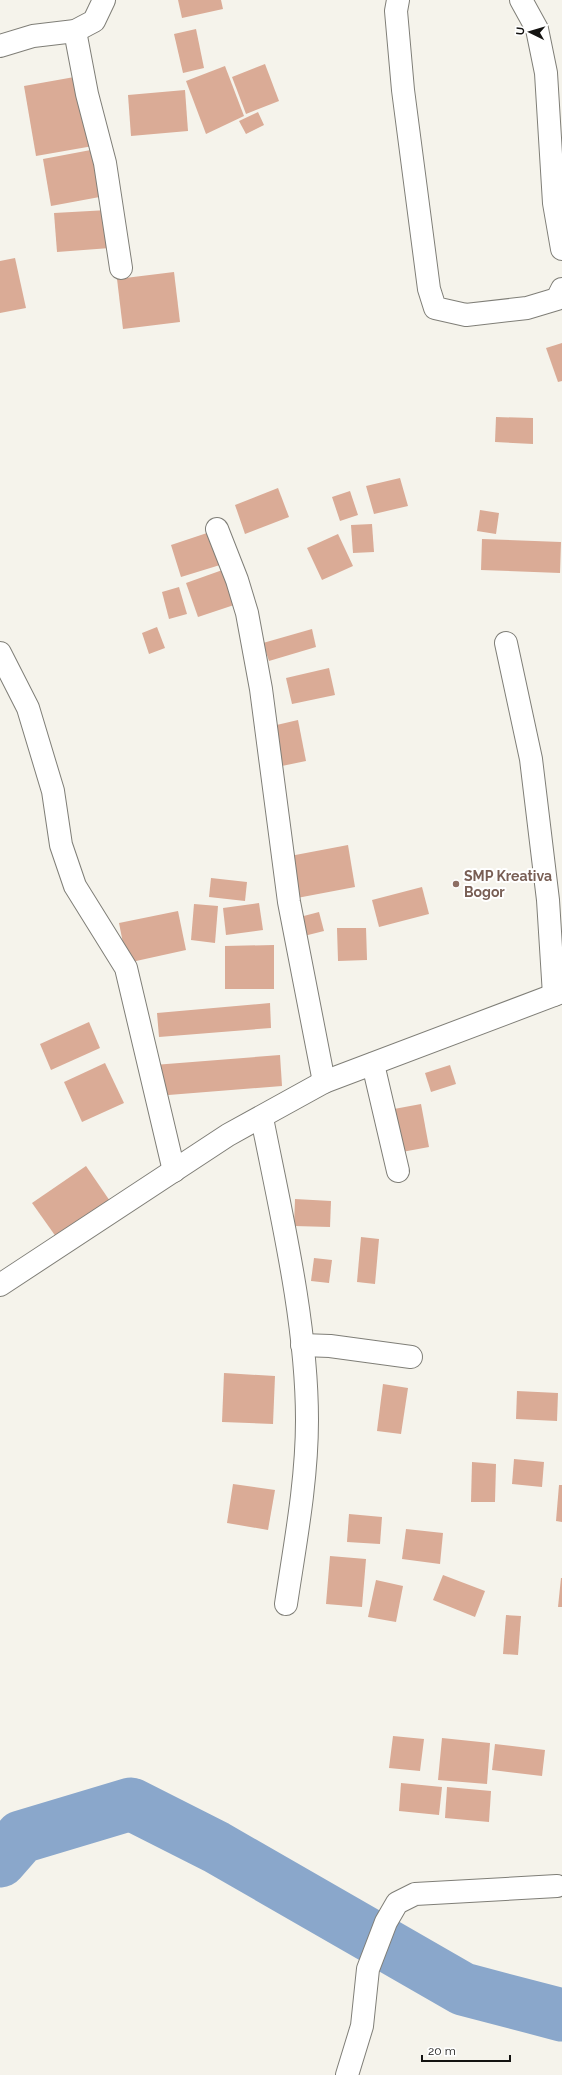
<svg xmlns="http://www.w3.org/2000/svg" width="562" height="2075" font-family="Raleway,sans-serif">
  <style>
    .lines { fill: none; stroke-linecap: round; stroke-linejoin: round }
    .river { stroke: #8aa7cb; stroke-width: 53 }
    .building { fill: #daab96 }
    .minor-casing { stroke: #7f7e77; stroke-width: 24 }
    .minor { stroke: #fff; stroke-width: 22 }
    .education-dot { fill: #8d6e63; stroke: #fff; stroke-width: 1.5 }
    .labels { text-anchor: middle; stroke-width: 4; stroke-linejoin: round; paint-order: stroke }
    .education-label { font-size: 14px; font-weight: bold; fill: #785e54; stroke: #fff; text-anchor: start }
  </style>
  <rect width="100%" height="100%" fill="#f5f3eb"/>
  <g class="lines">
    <path class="river" d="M0,1861L21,1837L131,1804L216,1847L463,1989L562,2015"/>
  </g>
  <g class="building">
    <path d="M178,0H221L223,9L182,18Z"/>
    <path d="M196,29L204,68L183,73L174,34Z"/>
    <path d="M265,64L279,101L246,114L232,77Z"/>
    <path d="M225,66L244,116L206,134L186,81Z"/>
    <path d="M80,76L93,146L36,156L24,86Z"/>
    <path d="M185,90L188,131L131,136L128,95Z"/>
    <path d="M258,112L264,125L246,134L239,121Z"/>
    <path d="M96,149L105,196L51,206L43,159Z"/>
    <path d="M108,210L110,248L57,252L54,213Z"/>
    <path d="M15,258L26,308L0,313V261Z"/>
    <path d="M174,272L180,322L123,329L117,279Z"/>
    <path d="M562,343V381L558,382L546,348Z"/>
    <path d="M496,417L533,418V444L495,442Z"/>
    <path d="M400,478L408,506L374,514L366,486Z"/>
    <path d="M278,488L289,517L245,534L235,505Z"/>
    <path d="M350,491L358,515L340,521L332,497Z"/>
    <path d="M480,510L499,513L496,534L477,531Z"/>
    <path d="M372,524L374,552L353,553L351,525Z"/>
    <path d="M210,532L220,565L181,577L171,545Z"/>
    <path d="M338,534L353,566L322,580L307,548Z"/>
    <path d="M482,539L561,542L560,573L481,570Z"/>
    <path d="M228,568L240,603L198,617L186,583Z"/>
    <path d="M179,587L187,614L169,619L162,592Z"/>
    <path d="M157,627L165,648L149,654L142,633Z"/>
    <path d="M312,629L316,647L269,661L263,643Z"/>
    <path d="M329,668L335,695L292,704L286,678Z"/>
    <path d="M298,720L306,761L277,767L268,727Z"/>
    <path d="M348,845L355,887L297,898L290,856Z"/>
    <path d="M211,878L247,882L245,901L209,897Z"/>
    <path d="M422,887L429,914L379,927L372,900Z"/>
    <path d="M259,903L263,930L226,935L223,908Z"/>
    <path d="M194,904L218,906L215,943L191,940Z"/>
    <path d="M178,911L186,950L127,963L119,923Z"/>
    <path d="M319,912L324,931L300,937L296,918Z"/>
    <path d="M337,928H366L367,960L338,961Z"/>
    <path d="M274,945V989H225V946Z"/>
    <path d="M270,1003L271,1028L159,1037L157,1013Z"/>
    <path d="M89,1022L100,1048L51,1070L40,1044Z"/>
    <path d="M280,1055L282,1086L156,1096L154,1065Z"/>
    <path d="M105,1063L124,1103L82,1122L64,1082Z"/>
    <path d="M450,1065L456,1084L431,1092L425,1073Z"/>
    <path d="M421,1104L429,1147L402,1152L394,1109Z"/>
    <path d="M86,1166L112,1204L59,1241L32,1203Z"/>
    <path d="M295,1199L331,1201L330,1227L294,1226Z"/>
    <path d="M361,1237L379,1239L375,1284L357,1282Z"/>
    <path d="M314,1258L332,1260L329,1283L311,1281Z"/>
    <path d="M224,1373L275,1376L273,1424L222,1422Z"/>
    <path d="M383,1384L408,1388L401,1434L377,1431Z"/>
    <path d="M517,1391L558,1393L557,1421L516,1419Z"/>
    <path d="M514,1459L544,1462L542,1487L512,1484Z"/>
    <path d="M472,1462L496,1464L495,1502H471Z"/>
    <path d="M233,1484L275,1490L268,1530L227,1523Z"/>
    <path d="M559,1485H562V1522L556,1521Z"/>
    <path d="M349,1514L382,1517L380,1544L347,1542Z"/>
    <path d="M406,1529L443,1533L440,1564L402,1559Z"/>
    <path d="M330,1556L366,1559L362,1607L326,1604Z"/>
    <path d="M443,1575L485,1591L475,1617L433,1600Z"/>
    <path d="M561,1578H562V1607H558Z"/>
    <path d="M376,1580L403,1586L396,1622L368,1617Z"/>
    <path d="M506,1615L521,1616L518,1655L503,1654Z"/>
    <path d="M393,1736L424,1739L420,1771L389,1768Z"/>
    <path d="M442,1738L490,1743L487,1784L438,1780Z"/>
    <path d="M495,1744L545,1750L542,1776L492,1770Z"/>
    <path d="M401,1783L442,1787L439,1815L399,1811Z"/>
    <path d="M447,1787L491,1791L489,1822L445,1818Z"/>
  </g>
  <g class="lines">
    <defs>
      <g id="minor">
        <path d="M398,0L396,11L403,90L429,289L435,308L466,315L527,308L557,299L562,289"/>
        <path d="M521,0L537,29L546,73L554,203L562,249"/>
        <path d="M75,31L87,94L105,163L121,268"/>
        <path d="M0,46L33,36L75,31L94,21L104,0"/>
        <path d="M217,529L237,580L247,613L261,689L289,902L324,1082"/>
        <path d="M506,643L531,759L548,900L554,995"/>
        <path d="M0,653L28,708L53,791L61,845L75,886L126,968L174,1171"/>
        <path d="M373,1064L398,1171"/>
        <path d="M262,1118C281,1214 307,1322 307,1420C307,1482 295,1544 286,1604"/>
        <path d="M0,1285L228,1135L324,1082L562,992"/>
        <path d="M302,1345L330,1346L411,1357"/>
        <path d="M347,2075L362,2026L368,1969L386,1922L397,1903L415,1894L557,1886"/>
      </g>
    </defs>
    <use href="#minor" class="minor-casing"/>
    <use href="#minor" class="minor"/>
  </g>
  <circle class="education-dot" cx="456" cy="884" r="4"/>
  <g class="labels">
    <g class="education-label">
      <text x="464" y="881">SMP Kreativa<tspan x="464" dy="16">Bogor</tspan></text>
    </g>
  </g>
  <g transform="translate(530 32) rotate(275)" stroke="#ffffff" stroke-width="3" paint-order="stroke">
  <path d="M0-3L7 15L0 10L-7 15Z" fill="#141311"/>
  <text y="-6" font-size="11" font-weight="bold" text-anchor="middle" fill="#141311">U</text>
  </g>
  <path d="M422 2055v6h88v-6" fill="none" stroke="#141311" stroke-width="2"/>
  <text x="428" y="2055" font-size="12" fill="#141311" stroke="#ffffff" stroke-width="3" paint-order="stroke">20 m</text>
</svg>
